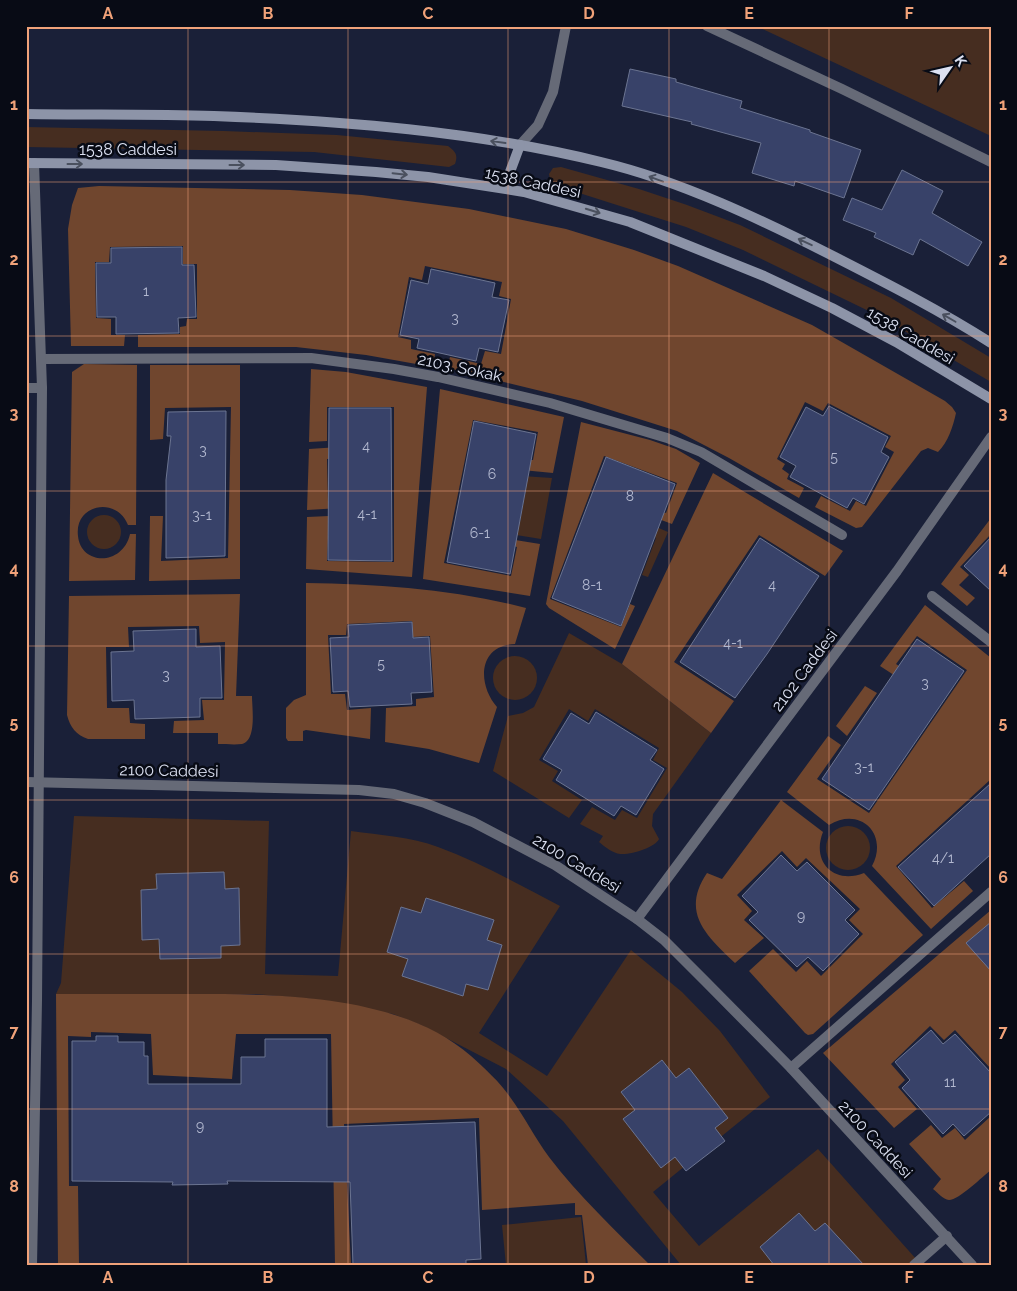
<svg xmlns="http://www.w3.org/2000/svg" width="1017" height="1291" font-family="Raleway,sans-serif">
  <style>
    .green { fill: #462d20 }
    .forest { fill: #70462e }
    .building { fill: #384269; stroke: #6b7491 }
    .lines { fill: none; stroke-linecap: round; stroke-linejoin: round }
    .lane { stroke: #666a77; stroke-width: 10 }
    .street { stroke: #666a77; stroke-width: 10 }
    .secondary { stroke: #8d94a8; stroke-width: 10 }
    .oneway { stroke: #4a505e }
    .grid { fill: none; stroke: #f0a279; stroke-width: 1; stroke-opacity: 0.55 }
    .labels { text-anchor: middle; stroke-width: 5; stroke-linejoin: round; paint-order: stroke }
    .number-label { font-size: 14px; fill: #b3b9d0 }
    .street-label { font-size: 16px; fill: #dce1f2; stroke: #080b15 }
    .neatline { fill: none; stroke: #f0a279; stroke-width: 2 }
    .grid-label { font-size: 16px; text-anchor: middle; font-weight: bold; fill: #f0a279 }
  </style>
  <rect width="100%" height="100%" fill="#1a2038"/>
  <g class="green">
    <path d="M756,26H991V136Z"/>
    <path d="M26,127L224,131L337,135L448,146C456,152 458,155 455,164L449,167L314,152L26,147Z"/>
    <path d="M561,167L639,189L687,205L740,225L891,298L991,358V382L879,316L743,250L686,227L551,184L549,174L553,168Z"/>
    <path d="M522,476L552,478L541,539L510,534L520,522L526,489L520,488Z"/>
    <circle cx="104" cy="532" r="17"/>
    <path d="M654,526L668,532L648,577L642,575L656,538L650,535Z"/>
    <path d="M569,633L622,664L711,733L653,814L652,826L659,839C655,848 626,857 616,853C610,851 604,846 599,842L603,836L580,824L592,807L615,820L622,810L637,818L667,768L653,760L659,748L595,709L588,721L569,709L539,760L558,771L552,781L582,800L569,818L493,771L508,716L523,713L534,707Z"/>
    <circle cx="515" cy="678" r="22"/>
    <path d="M74,816L269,821L265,974L338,976L351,831C380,835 411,837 438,847C481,863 520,885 560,906L479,1033L547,1076L631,950L682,992L720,1031L770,1097L653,1192L699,1246L818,1149L917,1260L911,1265H681L563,1121L506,1069L421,1025L393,1014L313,999L255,994H56L61,983Z"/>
    <circle cx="848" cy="848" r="22"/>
    <path d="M581,1217L586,1265H506L502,1225Z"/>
  </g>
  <g class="forest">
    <path d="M99,186L290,190L362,195L469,209L566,229L634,250L678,266L812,325L945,401L952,407L956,413C953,427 948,442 938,452L928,448L921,451L862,527L856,528L815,507L821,496L850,511L856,501L866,506L894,452L885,447L891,436L828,403L823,411L805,402L777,459L785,464L782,469L789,474L787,479L804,488L799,498L729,458L677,431L582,401L447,368L450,357L481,364L485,351L501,354L511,299L499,296L502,282L425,266L422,280L409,277L398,337L411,340V349L435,354L433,367L366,355L296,347H138V335L180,334V327L186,326L187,319H197V264H183V246L110,247L109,262H95L96,318L111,319V335H125L124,346H71L68,229L72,205L78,188Z"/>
    <path d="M84,364L137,365L136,525H128C117,496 74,504 78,536C81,566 123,566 130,534H136L135,580L69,581L72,372Z"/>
    <path d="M150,365H240V579L149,581L150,516H163L161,561L228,558L231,407L165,408L163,439L150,440Z"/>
    <path d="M311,369L346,372L427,387L412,577L306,569L307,517L329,516L327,561L394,562V407H327V441L309,442Z"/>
    <path d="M440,389L564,417L553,473L522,470L524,460H533L538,432L473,420L444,563L511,576L517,547L507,544L509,539L540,544L530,596L423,579Z"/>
    <path d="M581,422L650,440L676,449L700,463L672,524L656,518L659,511L666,513L677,483L604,456L550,599L621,627L630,604L635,606L615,649L549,608L546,604Z"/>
    <path d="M339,447L338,458L327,459L328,501L340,508L307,510L309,449Z"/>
    <path d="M713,473L843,551L825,576L759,535L674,662L734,701L711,733L622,664Z"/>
    <path d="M991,518V534L960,567L969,575L959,585L975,598L967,606L941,584Z"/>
    <path d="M306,583C379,584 454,589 526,608L515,644C478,645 477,684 497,707L479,763L429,749L385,742L386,708L416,706V699L434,697L430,636L413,637L412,621L347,624L346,635H328L331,694H345L347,710L371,708L370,739L306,730L303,731V741H288L286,738V708L294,700L306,695Z"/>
    <path d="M240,594L236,696H252C252,708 257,740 242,744C235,745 225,744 218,744V733H173L174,721L204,720L202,700H224L225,642L200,643L199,626L128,627L129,647H106L107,708H129L130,723L145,724V739H88C76,735 70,727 67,715L69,596Z"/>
    <path d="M925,605L991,658V779L896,866L932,908L964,881L973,891L931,929L872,866C889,834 860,806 829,825L787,792L828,736L841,745L817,779L869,813L967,670L917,636L896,664L903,669L897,677L880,666Z"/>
    <path d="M865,686L877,693L847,736L836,726Z"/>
    <path d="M781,800L823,832C811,862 834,885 864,873L923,935L813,1034L808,1035L805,1033L749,971L773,949L796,972L807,961L821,976L863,934L849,920L860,909L806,858L797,867L782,851L737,895L752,911L744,920L764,938L735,963C707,936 680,913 707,873L722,879Z"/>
    <path d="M991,910V1069L955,1030L944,1040L930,1026L891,1064L905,1080L898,1087L917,1109L894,1128L823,1053Z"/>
    <path d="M56,994C99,994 142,994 185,994C275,994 399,993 471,1056C484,1068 500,1082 510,1097C524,1116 535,1138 549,1157C578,1195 616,1231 650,1265H588L582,1215H575V1203L482,1210L479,1118L344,1124L351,1265H335L331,1034H236L232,1079L153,1075L151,1034L91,1032V1037L68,1036L69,1186H78L79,1265H58Z"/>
    <path d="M991,1116V1170C983,1176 959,1200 949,1200C943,1199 938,1193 933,1189L941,1179L909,1144L931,1125L942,1138L955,1128L965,1140Z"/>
  </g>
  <g class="building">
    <path d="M630,69L676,79V82L742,101L740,108L810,130V132L861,150L844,198L795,181L794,186L752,173L761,143L691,124L692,122L622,106Z"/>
    <path d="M902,170L943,191L932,213L982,242L968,266L920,239L913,255L874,237L876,233L843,220L852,198L882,210Z"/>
    <path d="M182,247V265H194L196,317L178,318L179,333L116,334V317H97L96,263H111V248Z"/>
    <path d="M431,269L495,283L492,297L509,300L498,352L479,348L476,361L417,348L419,339L400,335L411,280L428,284Z"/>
    <path d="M829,406L888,437L881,452L889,457L864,504L853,498L847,508L790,477L796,466L780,457L806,407L823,416Z"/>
    <path d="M329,408H391L392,561L328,560Z"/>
    <path d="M226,411L225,556L166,558V480L171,436H167L168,412Z"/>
    <path d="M474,421L536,434L510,574L447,562Z"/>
    <path d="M606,457L675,484L621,626L552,598Z"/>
    <path d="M991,537V591L964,566Z"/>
    <path d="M760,538L819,576L767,654L735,698L680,662Z"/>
    <path d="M412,622L413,638L429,637L432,692L411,693L412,704L350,707L348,691L333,692L330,638L349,637L348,625Z"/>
    <path d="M196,629V647L220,646L222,698H200V717L135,719L134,700L112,701L111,652L134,651L133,631Z"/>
    <path d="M917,639L964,671L869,810L822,779Z"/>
    <path d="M596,712L657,750L650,760L664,769L636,815L621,806L614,816L556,780L562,770L543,759L571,713L589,724Z"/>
    <path d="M991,783V854L934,906L898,867Z"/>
    <path d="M781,855L797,871L807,862L855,910L845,920L859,934L823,971L808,957L797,967L749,920L758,912L742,896Z"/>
    <path d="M224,872L225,889L239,888L240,945L221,946V958L160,959L159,939L142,940L141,890L157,889L156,874Z"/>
    <path d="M426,898L494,920L487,940L502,945L488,990L466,984L463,996L402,976L408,959L387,952L401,907L421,913Z"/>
    <path d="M991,922V971L966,943Z"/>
    <path d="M931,1030L943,1044L955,1034L991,1073V1112L964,1136L953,1124L943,1134L902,1088L910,1080L895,1062Z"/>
    <path d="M96,1036H118V1042H144V1056H148V1084H241V1057H265V1039H327V1127L475,1122L481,1259L466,1260V1265H353L350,1182L227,1181L228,1184L172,1185L173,1182L72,1181V1041H96Z"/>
    <path d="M662,1060L676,1078L689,1068L728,1118L715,1128L725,1141L686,1171L675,1157L661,1168L623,1119L635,1110L621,1092Z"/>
    <path d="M799,1213L815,1231L825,1223L864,1265H774L760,1247Z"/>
  </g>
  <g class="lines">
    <path class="lane" d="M26,388H42"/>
    <g class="street">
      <path d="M707,26L842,89L991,162"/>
      <path d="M520,145L538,125L553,92L566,26"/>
      <path d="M41,359L311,358L394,369L438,377L550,403L667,438L701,452L842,535"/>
      <path d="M932,596L991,642"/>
      <path d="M26,782L359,790L394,794L425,803L473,822L555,865L637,919L664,940L705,981L791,1068L972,1265"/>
      <path d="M637,919L897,571L991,437"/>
      <path d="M791,1068L991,892"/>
      <path d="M32,1265L37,1001L42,388L34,163"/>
      <path d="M914,1265L947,1236"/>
    </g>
    <g class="secondary">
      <path d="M26,114C89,115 151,114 214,116C344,121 474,131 601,162C681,181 762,220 835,257C888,284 941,311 991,343"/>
      <path d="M26,163L276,165L376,172L428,177L524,192L630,222L764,276L832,308L896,342L991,399"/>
      <path d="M504,188L520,145"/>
    </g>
  </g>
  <defs><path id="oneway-shaft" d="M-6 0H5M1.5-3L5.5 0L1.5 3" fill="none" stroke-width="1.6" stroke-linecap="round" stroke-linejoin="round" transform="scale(1.25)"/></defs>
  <g class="oneway">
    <use href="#oneway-shaft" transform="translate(498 142) rotate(-172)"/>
    <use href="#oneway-shaft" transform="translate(75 164)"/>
    <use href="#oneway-shaft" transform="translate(237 165)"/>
    <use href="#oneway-shaft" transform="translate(400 174) rotate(6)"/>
    <use href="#oneway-shaft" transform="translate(656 179) rotate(-160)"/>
    <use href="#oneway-shaft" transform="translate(593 211) rotate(17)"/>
    <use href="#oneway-shaft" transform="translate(805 242) rotate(-155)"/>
    <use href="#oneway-shaft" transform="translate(949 318) rotate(-150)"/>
  </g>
  <path class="grid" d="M188,26V1265M348,26V1265M508,26V1265M669,26V1265M829,26V1265M26,182H991M26,336H991M26,491H991M26,646H991M26,800H991M26,954H991M26,1109H991"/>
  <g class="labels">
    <g class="number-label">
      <text x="146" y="296">1</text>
      <text x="455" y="323">3</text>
      <text x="366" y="451">4</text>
      <text x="203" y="455">3</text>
      <text x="834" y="462">5</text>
      <text x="492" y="479">6</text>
      <text x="630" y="501">8</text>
      <text x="367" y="519">4-1</text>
      <text x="202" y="520">3-1</text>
      <text x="480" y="538">6-1</text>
      <text x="592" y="590">8-1</text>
      <text x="772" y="590">4</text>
      <text x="733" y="648">4-1</text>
      <text x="381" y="669">5</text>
      <text x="166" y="680">3</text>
      <text x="925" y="688">3</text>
      <text x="864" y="772">3-1</text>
      <text x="943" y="863">4/1</text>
      <text x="801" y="921">9</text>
      <text x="950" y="1087">11</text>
      <text x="200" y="1131">9</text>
    </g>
    <g class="street-label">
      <text x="128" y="155">1538 Caddesi</text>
      <text transform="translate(533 182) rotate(12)" y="6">1538 Caddesi</text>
      <text transform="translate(911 335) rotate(30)" y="6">1538 Caddesi</text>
      <text transform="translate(460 367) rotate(12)" y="6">2103. Sokak</text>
      <text transform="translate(804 670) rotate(-53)" y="6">2102 Caddesi</text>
      <text transform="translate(169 770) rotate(1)" y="6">2100 Caddesi</text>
      <text transform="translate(577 863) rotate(31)" y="6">2100 Caddesi</text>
      <text transform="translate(876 1139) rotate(47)" y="6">2100 Caddesi</text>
    </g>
  </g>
  <rect width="1017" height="1291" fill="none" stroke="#080b15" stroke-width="55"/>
  <g transform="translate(950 68) rotate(56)" stroke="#080b15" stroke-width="4" paint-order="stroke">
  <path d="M0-4L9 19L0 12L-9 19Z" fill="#dce1f2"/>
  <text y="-8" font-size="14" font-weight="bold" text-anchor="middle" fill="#dce1f2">K</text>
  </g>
  <rect x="28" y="28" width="962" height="1236" class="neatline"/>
  <g class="grid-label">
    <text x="108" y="19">A</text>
    <text x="268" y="19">B</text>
    <text x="428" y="19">C</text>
    <text x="589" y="19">D</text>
    <text x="749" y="19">E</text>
    <text x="909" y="19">F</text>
    <text x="14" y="110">1</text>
    <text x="1003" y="110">1</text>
    <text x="14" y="265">2</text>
    <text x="1003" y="265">2</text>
    <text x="14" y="419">3</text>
    <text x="1003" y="419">3</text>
    <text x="14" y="574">4</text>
    <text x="1003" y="574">4</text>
    <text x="14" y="728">5</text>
    <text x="1003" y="728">5</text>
    <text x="14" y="883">6</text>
    <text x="1003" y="883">6</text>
    <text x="14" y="1037">7</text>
    <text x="1003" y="1037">7</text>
    <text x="14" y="1192">8</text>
    <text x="1003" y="1192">8</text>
    <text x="108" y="1283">A</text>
    <text x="268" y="1283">B</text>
    <text x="428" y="1283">C</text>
    <text x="589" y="1283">D</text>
    <text x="749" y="1283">E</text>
    <text x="909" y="1283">F</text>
  </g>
</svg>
